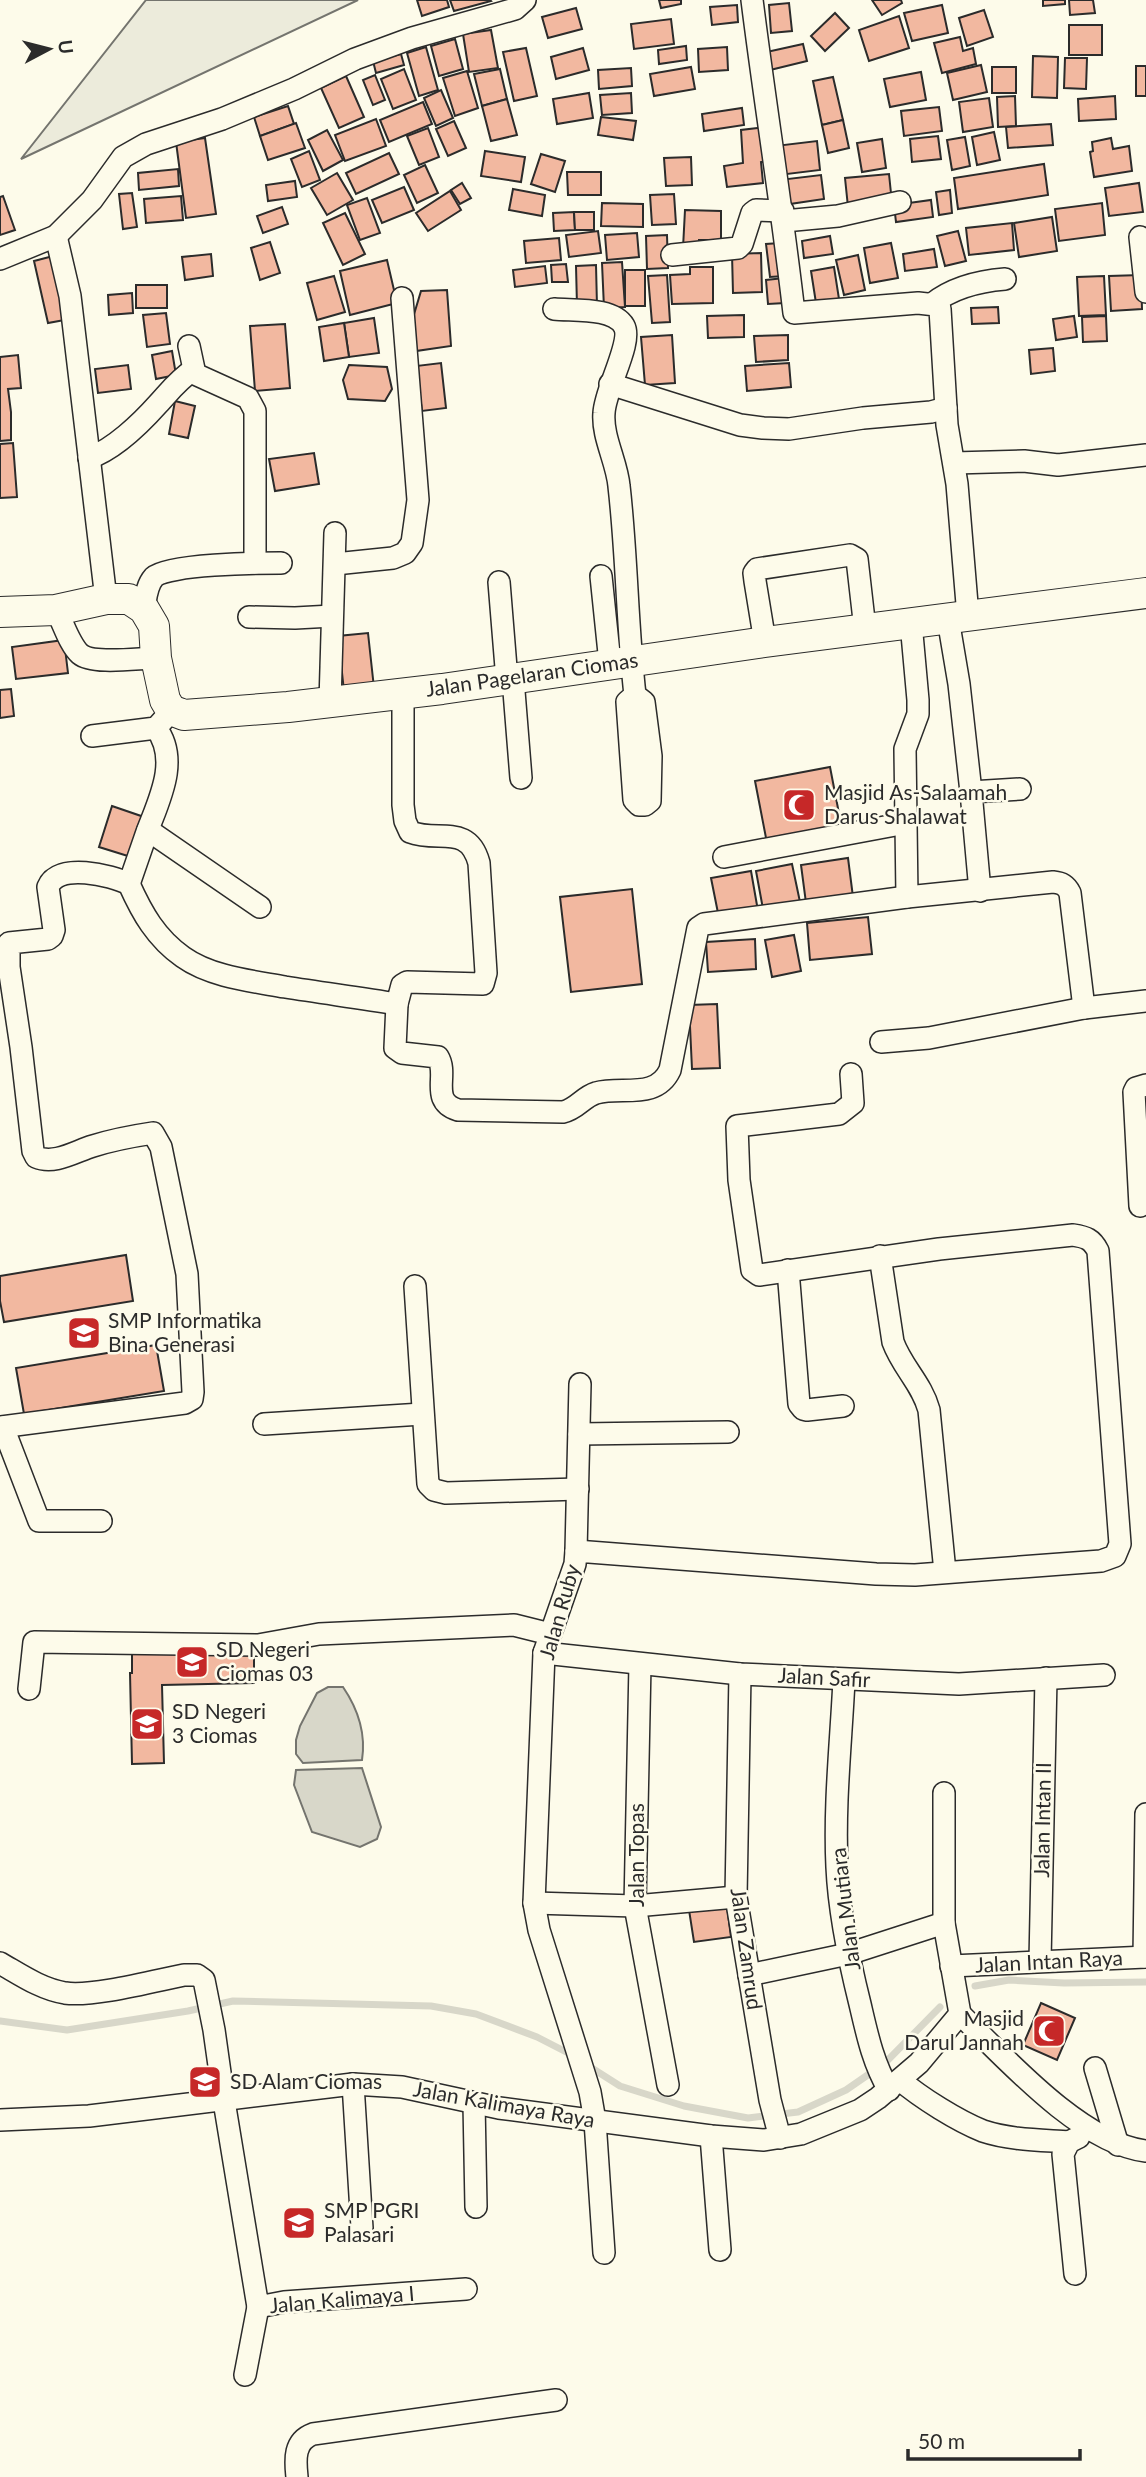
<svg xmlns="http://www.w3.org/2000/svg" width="1146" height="2477" font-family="Lato,sans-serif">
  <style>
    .green { fill: #ecebdb; stroke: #74746e; stroke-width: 2 }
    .water { fill: #d8d7c9; stroke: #74746e; stroke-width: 2 }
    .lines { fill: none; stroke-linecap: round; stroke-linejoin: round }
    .stream { stroke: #d8d7c9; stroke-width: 7 }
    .building { fill: #f2b8a0; stroke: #2b2b2b; stroke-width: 2 }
    .street-casing { stroke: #2b2b2b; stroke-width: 24 }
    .secondary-casing { stroke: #2b2b2b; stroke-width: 32 }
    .street { stroke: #fdfbea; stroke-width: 21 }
    .secondary { stroke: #fdfbea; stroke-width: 30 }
    .labels { text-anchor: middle; stroke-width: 5; stroke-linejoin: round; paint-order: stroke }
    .street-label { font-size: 21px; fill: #2b2b2b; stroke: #fdfbea }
    .poi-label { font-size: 21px; fill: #2b2b2b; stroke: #fdfbea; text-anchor: start }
  </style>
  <rect width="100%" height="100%" fill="#fdfbea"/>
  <path class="green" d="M146,0H358L21,159Z"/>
  <g class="water">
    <path d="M328,1687H343C358,1709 366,1734 362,1760L303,1763L296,1754V1740L300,1726L317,1693Z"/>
    <path d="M362,1768L381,1827L377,1839L360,1847L312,1832L294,1785L296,1770Z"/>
  </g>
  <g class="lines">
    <g class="stream">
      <path d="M975,1986L1009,1980L1064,1983L1146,1982"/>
      <path d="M0,2021L67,2030L188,2011L233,2001L431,2006L476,2014L537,2037L574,2056"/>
      <path d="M587,2065L620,2086L684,2106L748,2118L798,2112L846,2090L885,2063L940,2007"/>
    </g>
  </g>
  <g class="building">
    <path d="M417,0H447L449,7L422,16Z"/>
    <path d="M450,0H490L491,1L454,11Z"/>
    <path d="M659,0H681V4L661,8Z"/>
    <path d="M872,0H901L902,3L882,15Z"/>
    <path d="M1043,0H1065V4L1043,6Z"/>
    <path d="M1069,0H1093L1095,13L1070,15Z"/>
    <path d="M789,3L792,31L771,33L769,5Z"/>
    <path d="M737,5L738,22L712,25L710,7Z"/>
    <path d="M942,5L948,33L912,41L904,13Z"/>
    <path d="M576,8L582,29L548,38L542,17Z"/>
    <path d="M984,10L993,37L967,46L959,18Z"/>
    <path d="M835,13L849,28L825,51L811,36Z"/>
    <path d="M899,16L909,48L869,61L859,30Z"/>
    <path d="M671,19L674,44L634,49L631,24Z"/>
    <rect x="1069" y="25" width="33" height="30"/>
    <path d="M491,30L498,68L469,72L463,34Z"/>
    <path d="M960,37L963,51L973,48L976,64L942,73L934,43Z"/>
    <path d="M455,39L463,69L439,76L431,46Z"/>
    <path d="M803,44L807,61L766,71L762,53Z"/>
    <path d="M686,46L687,60L659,64L658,50Z"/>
    <path d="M426,47L438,90L419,96L407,53Z"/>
    <path d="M727,47L728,70L699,72L698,49Z"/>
    <path d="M526,48L537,96L514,101L503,52Z"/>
    <path d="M583,48L589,70L556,79L551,57Z"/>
    <path d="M401,54L404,65L376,73L373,61Z"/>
    <path d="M1033,56L1058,57L1057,98L1032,97Z"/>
    <path d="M1065,58H1087L1086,89L1064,88Z"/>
    <path d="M981,65L987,92L953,100L947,73Z"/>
    <rect x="1136" y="66" width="10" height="30"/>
    <path d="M691,67L695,89L654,96L650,74Z"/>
    <rect x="992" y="67" width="24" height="26"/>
    <path d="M631,68L632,86L599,89L598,70Z"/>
    <path d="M404,69L416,100L393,109L381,79Z"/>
    <path d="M500,69L507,99L482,106L474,74Z"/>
    <path d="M467,71L478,108L455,116L443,78Z"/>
    <path d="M921,72L926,100L890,107L884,79Z"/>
    <path d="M375,75L385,100L373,105L363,80Z"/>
    <path d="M346,76L364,117L339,128L321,88Z"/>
    <path d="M833,77L843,120L822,125L813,81Z"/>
    <path d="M441,90L453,118L436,126L424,98Z"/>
    <path d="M589,93L593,118L557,124L553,99Z"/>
    <path d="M631,93L632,113L602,115L600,95Z"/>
    <path d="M1015,96L1016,126L998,127L997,97Z"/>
    <path d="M1115,96L1116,119L1079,121L1078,99Z"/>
    <path d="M989,98L993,127L963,132L959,102Z"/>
    <path d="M507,99L517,135L491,141L482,106Z"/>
    <path d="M423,102L432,124L389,142L380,120Z"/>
    <path d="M288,106L294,124L260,136L254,117Z"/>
    <path d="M939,107L942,131L904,136L901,111Z"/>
    <path d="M742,108L744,125L704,131L702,114Z"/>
    <path d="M601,117L636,121L633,140L598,135Z"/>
    <path d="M376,119L386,146L345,161L335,135Z"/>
    <path d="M843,120L849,148L828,153L822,125Z"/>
    <path d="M454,121L466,148L448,156L436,129Z"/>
    <path d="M296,123L305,148L268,160L260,136Z"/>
    <path d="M1051,124L1053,145L1008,148L1006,127Z"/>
    <path d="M766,127L769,161L761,162L763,183L727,187L724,166L743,163L741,130Z"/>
    <path d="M428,128L439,157L419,165L407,136Z"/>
    <path d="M327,130L343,160L323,171L308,140Z"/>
    <path d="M994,132L1000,160L977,165L972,137Z"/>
    <path d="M938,136L941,159L912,162L910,139Z"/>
    <path d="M965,137L970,166L952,170L947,140Z"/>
    <path d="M205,138L216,214L186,218L176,142Z"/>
    <path d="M1111,138L1113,149L1129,146L1132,171L1094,177L1090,152L1093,151L1092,142Z"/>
    <path d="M882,139L886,168L862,172L857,143Z"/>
    <path d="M817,141L820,170L779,175L775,146Z"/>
    <path d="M309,151L320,180L302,187L291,159Z"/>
    <path d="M485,151L525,157L521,182L481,176Z"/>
    <path d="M389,153L399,174L356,194L346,173Z"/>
    <path d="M541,154L565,161L555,192L531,184Z"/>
    <path d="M691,157L692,185L666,186L664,158Z"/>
    <path d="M1044,164L1048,195L958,209L954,178Z"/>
    <path d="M425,165L438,193L417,203L404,175Z"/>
    <path d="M178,169L179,186L139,190L138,173Z"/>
    <path d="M567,172H601V195H568Z"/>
    <path d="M337,173L353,200L327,215L311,188Z"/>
    <path d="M889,174L892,203L848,207L845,178Z"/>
    <path d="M821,175L824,199L783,205L779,180Z"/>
    <path d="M295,181L297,197L268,201L266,185Z"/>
    <path d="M462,183L471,198L460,204L451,190Z"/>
    <path d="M1139,183L1143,212L1109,216L1105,188Z"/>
    <path d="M404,187L414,210L382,223L372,200Z"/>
    <path d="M513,189L545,195L542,216L509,210Z"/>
    <path d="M950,190L952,213L939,215L936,192Z"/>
    <path d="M450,191L461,210L428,231L416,213Z"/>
    <path d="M132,193L137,227L123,229L119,194Z"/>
    <path d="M674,194L676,224L652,225L650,195Z"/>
    <path d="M3,196L15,230L0,235V197Z"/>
    <path d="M181,196L183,220L146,223L144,199Z"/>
    <path d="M367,198L380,233L360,240L347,205Z"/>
    <path d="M931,200L933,217L896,222L894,205Z"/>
    <path d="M602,203L643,204V227L601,226Z"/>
    <path d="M1102,203L1105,235L1059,241L1055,209Z"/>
    <path d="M282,207L288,224L263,233L257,216Z"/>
    <path d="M685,210L721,211V240H699V247L683,248Z"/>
    <path d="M574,212L575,230L554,231L553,213Z"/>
    <path d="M574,212H594V230H575Z"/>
    <path d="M345,213L365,254L343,265L323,223Z"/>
    <path d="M1052,217L1057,251L1019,257L1014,223Z"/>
    <path d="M1012,223L1014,250L969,255L966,228Z"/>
    <path d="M598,231L601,253L569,257L566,235Z"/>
    <path d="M958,231L966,261L945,266L937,236Z"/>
    <path d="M637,233L639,257L607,260L605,235Z"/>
    <path d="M667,235L668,268L647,269L646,236Z"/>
    <path d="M830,236L833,254L804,258L802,241Z"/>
    <path d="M559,238L561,260L526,263L524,241Z"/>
    <path d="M270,242L280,273L260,280L251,248Z"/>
    <path d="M780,243L784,276L770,277L766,244Z"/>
    <path d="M891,243L898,278L870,283L864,248Z"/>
    <path d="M934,249L937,267L905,271L903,254Z"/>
    <path d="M761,253L762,292L733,293L732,254Z"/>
    <path d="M211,254L213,276L185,280L182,257Z"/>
    <path d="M57,255L70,319L48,323L34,261Z"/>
    <path d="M858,255L865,290L844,295L836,260Z"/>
    <path d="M387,260L397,303L350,315L340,271Z"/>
    <path d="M622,262L625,307L604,308L602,263Z"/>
    <path d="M566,264L568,282H552L551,265Z"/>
    <path d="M596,265L597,306H577L576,266Z"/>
    <path d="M545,266L547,283L515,287L513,270Z"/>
    <path d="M690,267H713V303L672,304L670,275L690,274Z"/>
    <path d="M834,267L839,299L816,303L811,271Z"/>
    <rect x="625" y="270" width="20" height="36"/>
    <path d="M667,275L670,322L652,323L648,276Z"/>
    <path d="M1141,275L1142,309L1111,311L1109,276Z"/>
    <path d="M334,276L345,312L317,320L307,283Z"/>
    <path d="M1104,276L1106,315L1079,316L1077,277Z"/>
    <path d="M784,278L785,303L768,304L766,280Z"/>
    <rect x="136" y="285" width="31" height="23"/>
    <path d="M447,290L451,346L416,351L412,321L421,291Z"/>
    <path d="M132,293L133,313L109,315L108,295Z"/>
    <path d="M998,307L999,323L972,324L971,308Z"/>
    <path d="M166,313L170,344L147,347L143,315Z"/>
    <path d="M744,315V337L708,338L707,316Z"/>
    <path d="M1074,316L1077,337L1056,340L1053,319Z"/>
    <path d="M1106,316L1107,341L1083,342L1082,317Z"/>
    <path d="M374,318L379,353L349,357L344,323Z"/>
    <path d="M344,323L349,357L324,361L319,327Z"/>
    <path d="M285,324L290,388L255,391L250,326Z"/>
    <path d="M672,335L675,383L645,385L641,337Z"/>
    <path d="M788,335V360L756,362L754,336Z"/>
    <path d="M1053,348L1055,371L1031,374L1029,350Z"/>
    <path d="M172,351L176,375L156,379L152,355Z"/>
    <path d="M18,355L21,388L8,389L11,412V440L0,441V357Z"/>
    <path d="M441,363L446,408L422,411L416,366Z"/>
    <path d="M789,363L791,387L747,391L745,366Z"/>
    <path d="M128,365L131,389L98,393L95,369Z"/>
    <path d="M349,365L387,367L392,389L385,401L348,399L343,380Z"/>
    <path d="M175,401L195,406L188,438L169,434Z"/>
    <path d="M13,443L17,497L0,498V444Z"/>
    <path d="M314,453L319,484L275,491L269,459Z"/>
    <path d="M368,633L374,688L344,691L338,636Z"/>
    <path d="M64,640L68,673L16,679L12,647Z"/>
    <path d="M11,689L14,716L0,718V690Z"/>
    <path d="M830,767L842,829L767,843L755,781Z"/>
    <path d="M112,806L144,817L131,857L99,847Z"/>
    <path d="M848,858L853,897L806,903L801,865Z"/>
    <path d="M792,864L800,902L763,909L756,871Z"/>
    <path d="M751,871L758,911L719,918L711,878Z"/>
    <path d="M632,889L642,984L571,992L560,897Z"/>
    <path d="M868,917L872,954L810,960L807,923Z"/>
    <path d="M794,935L801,971L772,977L765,940Z"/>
    <path d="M755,939L756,969L708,972L706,942Z"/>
    <path d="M717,1004L720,1068L692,1069L689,1005Z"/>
    <path d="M126,1255L133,1301L4,1322L0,1301V1276Z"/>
    <path d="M156,1345L164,1391L24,1414L16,1368Z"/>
    <path d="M254,1652V1683L162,1685L164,1763L132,1764L130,1673H132V1654Z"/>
    <path d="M727,1906L731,1937L694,1942L689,1910Z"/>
    <path d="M1041,2003L1075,2018L1057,2060L1023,2045Z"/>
  </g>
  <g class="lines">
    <defs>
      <g id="street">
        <path d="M752,0C765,104 782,208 794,313L918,303L936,305L940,309L947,425L957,484L968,616"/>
        <path d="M784,221L838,216L900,202"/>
        <path d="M56,236L70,296L106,599"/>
        <path d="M1140,237L1146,292"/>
        <path d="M672,255L738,248L742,244L752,213L756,210L783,211"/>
        <path d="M0,259L56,236L92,200L123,157L146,144L222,119L294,89L355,59L412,38L515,9L525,0"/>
        <path d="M932,304C952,288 980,281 1005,279"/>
        <path d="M554,309C574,311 613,307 624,326C633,342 605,389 604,413C602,437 617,462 619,486C627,555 627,625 635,695L644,702L651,756L650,801L645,805H639L634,800L627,702L635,695"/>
        <path d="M189,346L195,374L248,398L255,411V563"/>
        <path d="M610,384L740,425L763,428L789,429L863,418L931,412L946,408"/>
        <path d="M89,458C113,450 141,423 158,404C170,391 178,380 193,370"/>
        <path d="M954,463L1024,461L1058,465L1146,455"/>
        <path d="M335,564L393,558L405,553L412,543L418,500L402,298"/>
        <path d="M601,576L610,663"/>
        <path d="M499,582L507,680"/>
        <path d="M144,609C146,598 146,586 154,577C168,564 258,563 281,563"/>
        <path d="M56,610C63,622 69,644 80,654C93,665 139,658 156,658"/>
        <path d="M249,617L295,618L332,616"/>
        <path d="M948,619L959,684L971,792"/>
        <path d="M765,642L755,581L754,573L757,569L850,555L857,559L865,629"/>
        <path d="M513,679L521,778"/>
        <path d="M330,702L335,533"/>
        <path d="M92,736L156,728L165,718"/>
        <path d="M148,830L260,907"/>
        <path d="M724,857L906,823"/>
        <path d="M129,884C135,867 141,849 147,832C159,800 180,760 156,728"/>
        <path d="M980,891L971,792L1020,789"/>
        <path d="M907,897L905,749L918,714V700L911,623"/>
        <path d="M397,1004L395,1048L402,1053L438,1057C449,1075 429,1101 458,1110L563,1112C577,1109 583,1097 596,1093C622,1086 656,1100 670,1070L698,928L704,924L907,897L1053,882C1062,883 1066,885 1070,893L1084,1008"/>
        <path d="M881,1042L929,1038L1084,1008L1146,1001"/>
        <path d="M1140,1206L1134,1092L1136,1088L1146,1085"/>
        <path d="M880,1256L893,1342C902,1367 922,1384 929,1410L945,1572"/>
        <path d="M788,1270L799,1404L803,1409L807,1410L843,1406"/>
        <path d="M415,1286L428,1484L434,1490L446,1493L578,1489"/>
        <path d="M264,1424L422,1414"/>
        <path d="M0,1427L185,1403L192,1399L193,1392L187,1274L161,1147L153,1133C133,1136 112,1140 93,1146C76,1151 55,1165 36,1157L33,1151L21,1047L9,967V943L48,939L52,936L54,930L48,887C58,862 111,875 129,884C142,913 156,938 183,957C211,977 252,981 285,987C323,993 360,998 397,1004L402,985L407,982L483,984L486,973L479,863C468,823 439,843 410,832L405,821L403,805V692"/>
        <path d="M3,1427L39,1521H101"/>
        <path d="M579,1434L728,1432"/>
        <path d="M576,1551L580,1384"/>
        <path d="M544,1653L740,1674L959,1684L1104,1675"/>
        <path d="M640,1664L635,1906L668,2085"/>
        <path d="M740,1674L736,1897L770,2100L780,2138"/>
        <path d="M844,1680C841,1742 834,1805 837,1867C839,1913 849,1960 860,2004C867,2034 873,2063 889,2090"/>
        <path d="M29,1689L34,1642L258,1645L319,1634L514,1625L550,1634"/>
        <path d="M534,1903L635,1906L736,1897"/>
        <path d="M1144,1957L1146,1814"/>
        <path d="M1040,1961L1046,1678"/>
        <path d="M0,1963C21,1975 41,1989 65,1993C93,1997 154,1981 184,1975H197L204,1980L214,2030L224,2101L258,2307L284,2302L466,2289"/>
        <path d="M951,1966L1146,1957"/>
        <path d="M749,1975L848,1954L944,1923"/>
        <path d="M960,2014C1005,2058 1082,2144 1146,2151"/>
        <path d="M1095,2068L1118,2145"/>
        <path d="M900,2080C921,2098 958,2121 983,2131C1010,2140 1041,2140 1069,2142"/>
        <path d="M353,2084L362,2228"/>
        <path d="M474,2103L476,2207"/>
        <path d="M0,2120L89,2116L353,2084L402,2087L499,2108L711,2136L764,2140L801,2134L860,2110L878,2098L919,2063L960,2014L944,1923V1793"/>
        <path d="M711,2136L720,2250"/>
        <path d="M604,2253L595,2121L590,2092L539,1930L534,1903L544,1653L575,1564L576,1551L876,1574L915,1575L1101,1561L1115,1556L1120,1544L1098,1251C1092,1239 1086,1237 1073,1235L939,1249L759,1275L752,1270L739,1180L737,1126L839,1114L853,1103L851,1074"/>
        <path d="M1075,2274L1063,2154L1069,2142L1079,2137"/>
        <path d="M245,2375L258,2307"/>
        <path d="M297,2477C295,2459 294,2441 313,2434L556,2400"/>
      </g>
      <path id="secondary" d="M0,612L56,610L106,599H129L144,609L154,626L156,658L165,700L171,710L184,715L288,707L442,689L765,642L1146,593"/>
    </defs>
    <use href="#street" class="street-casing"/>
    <use href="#secondary" class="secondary-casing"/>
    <use href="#street" class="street"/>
    <use href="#secondary" class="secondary"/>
  </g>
  <defs>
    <symbol id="mosque-square" viewBox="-11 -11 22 22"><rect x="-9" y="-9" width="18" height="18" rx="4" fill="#c62828" stroke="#fdfbea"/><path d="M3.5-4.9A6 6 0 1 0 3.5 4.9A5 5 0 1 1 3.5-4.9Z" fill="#fff"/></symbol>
    <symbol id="school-square" viewBox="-11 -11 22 22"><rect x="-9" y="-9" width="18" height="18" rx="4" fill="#c62828" stroke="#fdfbea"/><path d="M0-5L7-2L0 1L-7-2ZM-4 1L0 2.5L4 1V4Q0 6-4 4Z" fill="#fff"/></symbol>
  </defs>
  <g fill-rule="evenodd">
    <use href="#mosque-square" x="780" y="786" width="38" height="38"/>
    <use href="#school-square" x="65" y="1314" width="38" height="38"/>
    <use href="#school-square" x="173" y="1643" width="38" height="38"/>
    <use href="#school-square" x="128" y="1705" width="38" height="38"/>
    <use href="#mosque-square" x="1030" y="2012" width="38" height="38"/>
    <use href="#school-square" x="186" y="2063" width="38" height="38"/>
    <use href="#school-square" x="280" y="2204" width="38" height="38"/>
  </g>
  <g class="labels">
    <g class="street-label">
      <text transform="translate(532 675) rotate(-8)" y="7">Jalan Pagelaran Ciomas</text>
      <text transform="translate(560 1612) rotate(-74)" y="7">Jalan Ruby</text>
      <text transform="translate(824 1678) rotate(3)" y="7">Jalan Safir</text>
      <text transform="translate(1043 1820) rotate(-89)" y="7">Jalan Intan II</text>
      <text transform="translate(637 1855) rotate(-90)" y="7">Jalan Topas</text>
      <text transform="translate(846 1909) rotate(-97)" y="7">Jalan Mutiara</text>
      <text transform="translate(746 1949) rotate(82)" y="7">Jalan Zamrud</text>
      <text transform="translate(1049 1962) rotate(-3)" y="7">Jalan Intan Raya</text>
      <text transform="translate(504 2105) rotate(10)" y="7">Jalan Kalimaya Raya</text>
      <text transform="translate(342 2300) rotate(-5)" y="7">Jalan Kalimaya I</text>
    </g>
    <g class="poi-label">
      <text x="824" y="800">Masjid As-Salaamah<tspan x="824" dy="24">Darus Shalawat</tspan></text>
      <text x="108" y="1328">SMP Informatika<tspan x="108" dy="24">Bina Generasi</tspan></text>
      <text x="216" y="1657">SD Negeri<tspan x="216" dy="24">Ciomas 03</tspan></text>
      <text x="172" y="1719">SD Negeri<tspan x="172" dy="24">3 Ciomas</tspan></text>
      <text x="1024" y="2026" text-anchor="end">Masjid<tspan x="1024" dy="24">Darul Jannah</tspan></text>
      <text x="230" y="2089">SD Alam Ciomas</text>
      <text x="324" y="2218">SMP PGRI<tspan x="324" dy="24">Palasari</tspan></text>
    </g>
  </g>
  <g transform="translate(49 49) rotate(83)" stroke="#fdfbea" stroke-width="5" paint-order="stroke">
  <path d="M0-5L12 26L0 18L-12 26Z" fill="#2b2b2b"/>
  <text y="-10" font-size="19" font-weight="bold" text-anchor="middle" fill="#2b2b2b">U</text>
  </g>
  <path d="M908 2449v10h172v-10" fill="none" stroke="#2b2b2b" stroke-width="3.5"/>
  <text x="918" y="2449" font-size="21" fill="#2b2b2b" stroke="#fdfbea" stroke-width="5" paint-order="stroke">50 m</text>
</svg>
